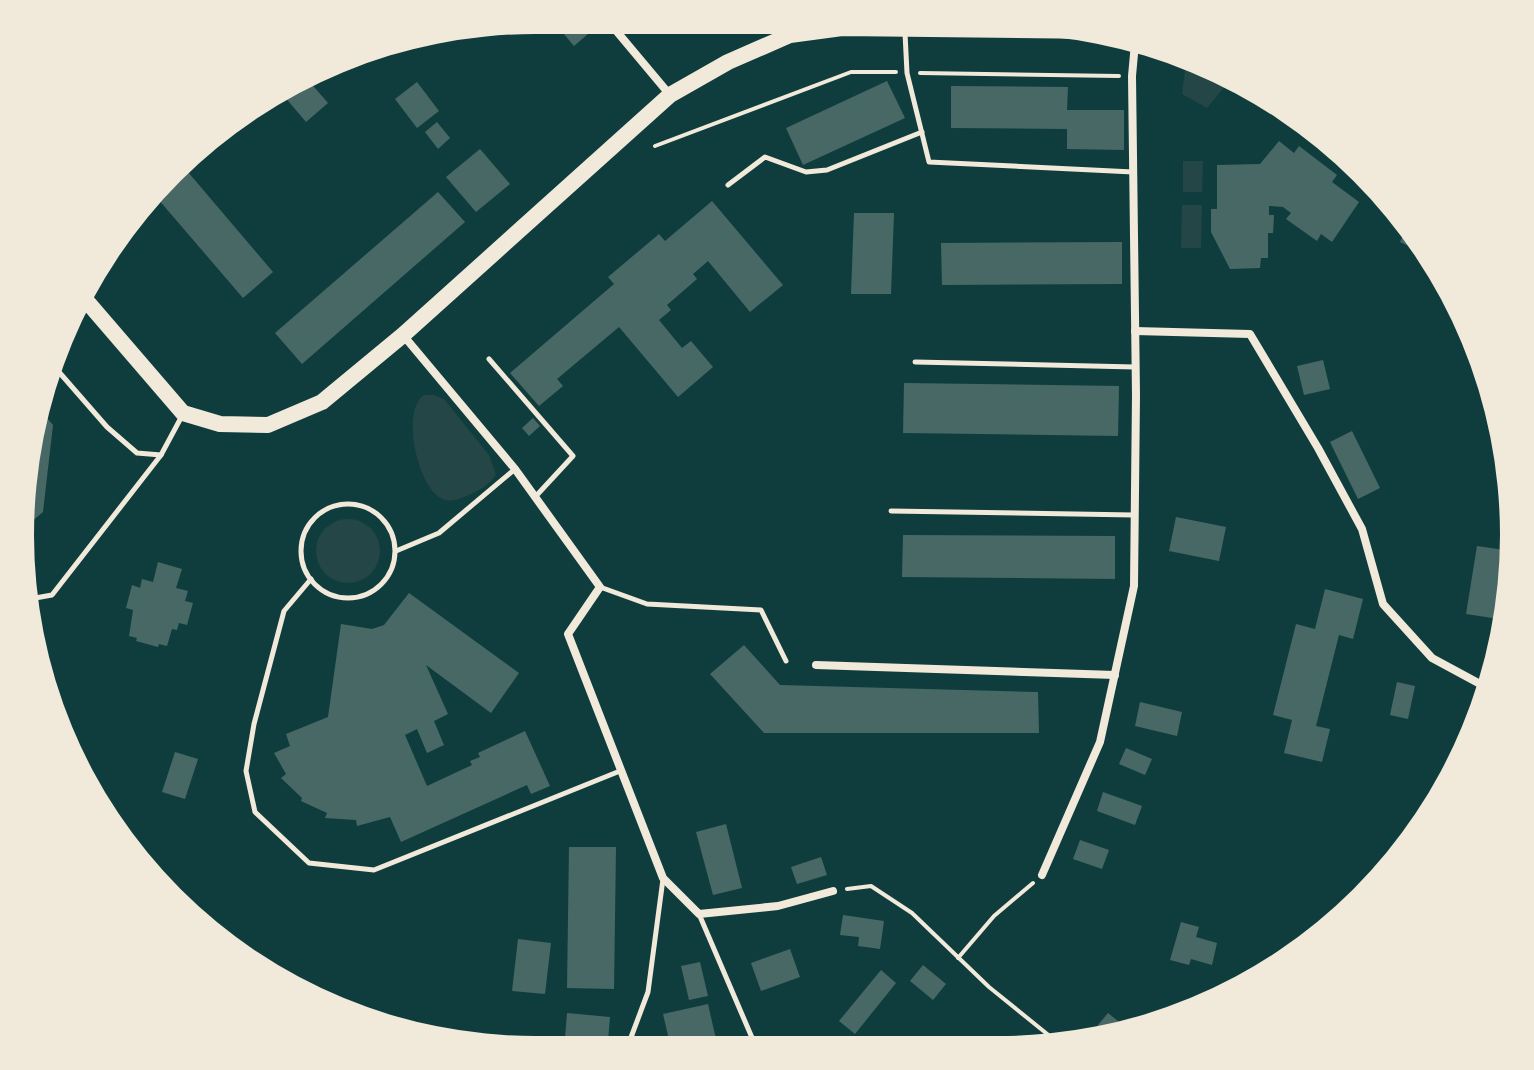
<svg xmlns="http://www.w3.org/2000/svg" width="1534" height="1070" font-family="'Source Serif 4',serif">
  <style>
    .green { fill: #244646 }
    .building { fill: #486865 }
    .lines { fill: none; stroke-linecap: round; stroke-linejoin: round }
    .path { stroke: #f1e9da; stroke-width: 4 }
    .service { stroke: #f1e9da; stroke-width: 5 }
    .minor { stroke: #f1e9da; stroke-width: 8 }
    .primary { stroke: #f1e9da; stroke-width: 16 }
  </style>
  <rect width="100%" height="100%" fill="#0f3d3e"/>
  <g class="green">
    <path d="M1185,70C1204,70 1213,70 1225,86L1207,108L1182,94Z"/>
    <path d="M1183,161H1203L1202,192H1183Z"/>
    <path d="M1182,205H1202L1201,248H1181Z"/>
    <path d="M424,395H433L444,399L489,455L496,475C488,485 482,489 471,494C461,498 451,504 441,498C417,486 401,410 424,395Z"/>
    <circle cx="348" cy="551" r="32"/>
  </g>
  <g class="building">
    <path d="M552,20L576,21L588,34L574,46Z"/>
    <path d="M308,80L328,103L306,122L284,96L287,92L285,90Z"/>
    <path d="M887,81L905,118L803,165L786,128Z"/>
    <path d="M417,82L439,111L417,128L395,99Z"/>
    <path d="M951,86L1068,87L1067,110H1124V150L1067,149V129L951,128Z"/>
    <path d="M437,122L450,138L438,149L425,132Z"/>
    <path d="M1279,141L1294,153L1299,146L1337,175L1332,182L1359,202L1332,242L1321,234L1317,241L1286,219L1291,213L1283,207L1269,206V215H1274L1273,233H1268V258H1261L1260,268L1230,269L1211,232V209H1217V165L1260,164Z"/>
    <path d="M480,149L510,184L476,212L446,177Z"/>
    <path d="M182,165L273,272L243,298L152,192Z"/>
    <path d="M438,192L465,222L302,364L275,333Z"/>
    <path d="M712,201L783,285L750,312L708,261L693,274L697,279L667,305L671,310L659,320L682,348L691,341L713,367L678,397L619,327L557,379L563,386L539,406L510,373L614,284L608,277L659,234L665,241Z"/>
    <path d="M854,213H894L891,294H851Z"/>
    <path d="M1406,230L1418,250L1400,242Z"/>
    <path d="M1122,242V284L942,285L941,243Z"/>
    <path d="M1323,360L1330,389L1304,395L1297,366Z"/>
    <path d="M904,383L1119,386L1118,436L903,433Z"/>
    <path d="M40,410L53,425L43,512L24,528V467Z"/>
    <path d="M533,418L540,426L529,436L522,428Z"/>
    <path d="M1352,431L1380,488L1358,499L1330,442Z"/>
    <path d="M1176,517L1226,527L1219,561L1169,551Z"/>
    <path d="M903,535L1115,536V579L902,577Z"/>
    <path d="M1477,546L1511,551L1513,568L1499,619L1466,614Z"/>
    <path d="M158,562L182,569L176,588L188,591L185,601L193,603L187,625L179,623L177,630L172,629L167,646L159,644L158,647L136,641L137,638L129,636L133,610L126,608L132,585L140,588L142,579L153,582Z"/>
    <path d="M1325,589L1363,599L1353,639L1339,635L1316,726L1330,729L1322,762L1284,753L1292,720L1273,715L1296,624L1315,629Z"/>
    <path d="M409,593L519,673L491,713L426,665L448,714L434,721L444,745L427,753L417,729L405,735L427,786L472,765L470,761L480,757L478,753L525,731L550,786L531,794L527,785L401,842L390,817L357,826L356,820L325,818L327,813L301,801L302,798L281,778L286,774L274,753L290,746L286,734L328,717L341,624L372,629L384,625Z"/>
    <path d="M744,645L780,685L1038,692L1039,733H764L710,674Z"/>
    <path d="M1397,682L1415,686L1408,719L1390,715Z"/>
    <path d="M1140,702L1182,712L1177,736L1135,726Z"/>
    <path d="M1126,748L1152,759L1145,775L1119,764Z"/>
    <path d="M175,752L198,759L185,799L162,792Z"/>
    <path d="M1103,792L1142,806L1135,825L1097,811Z"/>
    <path d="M726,824L742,888L713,895L696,832Z"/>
    <path d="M1080,840L1109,850L1102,869L1073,859Z"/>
    <path d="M569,847H616L614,989L567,988Z"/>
    <path d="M821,857L827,875L797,884L791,867Z"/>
    <path d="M843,915L884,921L880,949L858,946L859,937L840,935Z"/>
    <path d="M1181,922L1199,927L1196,937L1217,943L1212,965L1191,959L1189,965L1170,960Z"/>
    <path d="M518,939L551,943L545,994L512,991Z"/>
    <path d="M790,949L800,977L761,991L751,963Z"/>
    <path d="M700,962L708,996L689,1000L681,966Z"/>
    <path d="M923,965L946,984L933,1000L910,981Z"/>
    <path d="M881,970L896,983L855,1034L839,1021Z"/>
    <path d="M708,1004L718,1048H671L663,1014Z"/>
    <path d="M567,1013L610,1017L608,1041L565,1038Z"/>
    <path d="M1108,1013L1123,1025L1118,1030L1090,1039L1088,1037Z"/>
  </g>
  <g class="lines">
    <g class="path">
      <path d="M920,73L1119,76"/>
      <path d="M655,146L851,72H896"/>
      <path d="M847,889L871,886L912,913L989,987L1062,1046"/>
      <path d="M958,958L994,916L1033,883"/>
    </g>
    <g class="service">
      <path d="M905,33L907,73L929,162L1133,172"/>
      <path d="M728,185L765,157L806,172L827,170L922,132"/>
      <path d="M489,359L573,456L536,496"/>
      <path d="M915,362L1135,367"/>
      <path d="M52,364L107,427L137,453L161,455L183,414"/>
      <circle cx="348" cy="551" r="47"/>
      <path d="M891,511L1134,515"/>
      <path d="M396,551L439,533L515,469"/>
      <path d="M311,579L284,611L254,724L246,771L255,812L309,863L374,870L620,771"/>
      <path d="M600,587L647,604L761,610L786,661"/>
      <path d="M24,600L52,595L161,455"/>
      <path d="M699,914L756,1047"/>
      <path d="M627,1048L648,992L663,879"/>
    </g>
    <g class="minor">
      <path d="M608,21L670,95"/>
      <path d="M1135,331L1250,334L1318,448L1362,529L1383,604L1432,658L1482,685"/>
      <path d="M403,335L515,469L600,587L568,634L663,878L699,914L778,906L833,891"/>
      <path d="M816,665L1115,675"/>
      <path d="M1042,875L1100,742L1134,586L1136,395L1132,76L1135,43"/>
    </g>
    <path class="primary" d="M84,298L183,413L220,424L268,425L322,402L403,335L670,95L728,62L790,35L842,28L1102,31"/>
  </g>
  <path d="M0 0H1534V1070H0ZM535 34H999A501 501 0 0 1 1500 535V535A501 501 0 0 1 999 1036H535A501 501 0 0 1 34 535V535A501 501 0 0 1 535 34Z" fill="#f1e9da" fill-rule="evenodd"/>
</svg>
